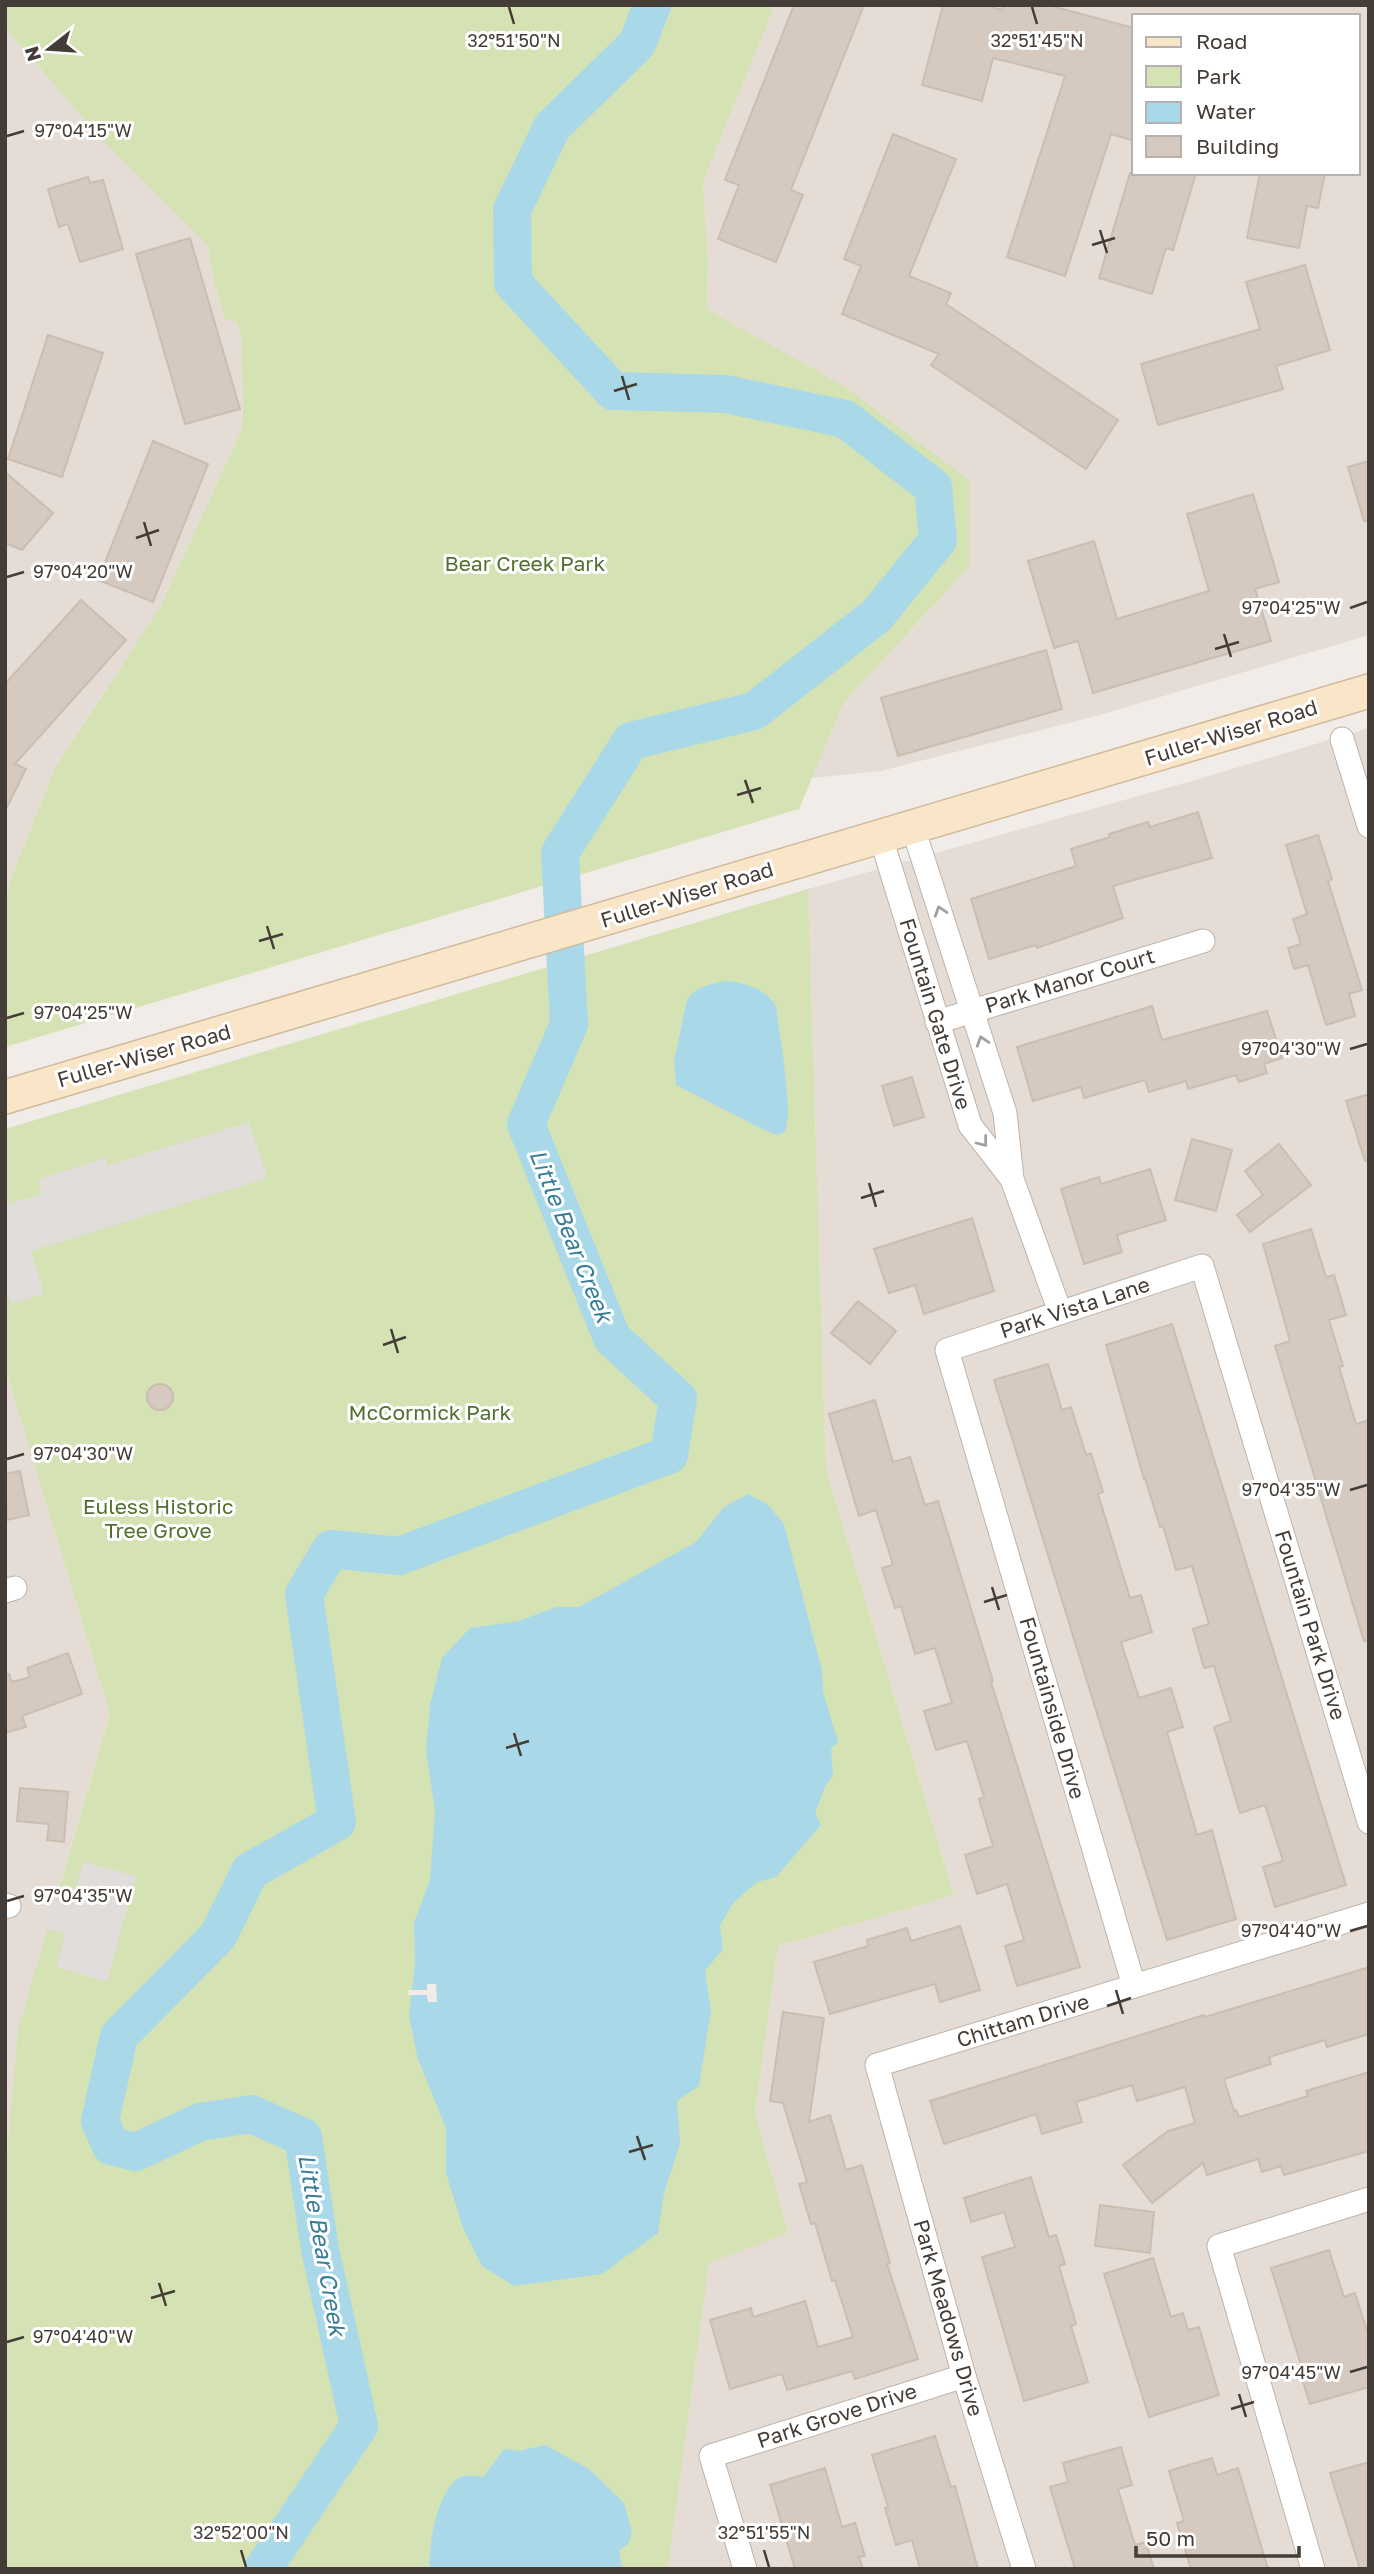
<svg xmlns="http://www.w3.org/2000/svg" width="1374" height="2574" font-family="'Golos Text',sans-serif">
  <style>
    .residential { fill: #e5ddd5; fill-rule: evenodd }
    .green { fill: #d5e2b3 }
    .parking { fill: #e0dddb }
    .water { fill: #a9d9e9 }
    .pier { fill: #f1ece7 }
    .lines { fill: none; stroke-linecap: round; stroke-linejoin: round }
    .river { stroke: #a9d9e9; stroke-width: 38 }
    .building { fill: #d5c9c0; stroke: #ccbdb1; stroke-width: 2 }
    .street-casing { stroke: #bcb3aa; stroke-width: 25 }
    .secondary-casing { stroke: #d0ba9c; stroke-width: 36 }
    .street { stroke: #fff; stroke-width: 23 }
    .secondary { stroke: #f9e6c9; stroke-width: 33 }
    .oneway { stroke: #a29e9a }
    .ticks { fill: none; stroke: #443c36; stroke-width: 2.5 }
    .labels { text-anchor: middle; stroke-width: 6; stroke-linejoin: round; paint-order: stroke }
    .park-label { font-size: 21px; fill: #527030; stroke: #fff }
    .street-label { font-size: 21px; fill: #443c36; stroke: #fff }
    .water-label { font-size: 23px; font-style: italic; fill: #377d96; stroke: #fff }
    .ticks-label { font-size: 18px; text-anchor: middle; fill: #443c36; stroke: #fff; stroke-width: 6; stroke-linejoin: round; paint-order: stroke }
  </style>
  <rect width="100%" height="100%" fill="#f1ece7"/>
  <g class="residential">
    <path d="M775,5H1369V635L1100,715L881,771L812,778L844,702L969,567L754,336L707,309L708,263L703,182ZM1134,16H1358V173H1134Z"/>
    <path d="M5,28L101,139L209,245L214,282L225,319L237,322L242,341L243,427L160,607L55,768L12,875L5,903Z"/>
    <path d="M1369,728V2569H668L709,2262L788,2233L755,2113L778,1946L954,1895L826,1470L808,889L1202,778Z"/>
    <path d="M5,1368L110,1714L47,1929L5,2178Z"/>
  </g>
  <g class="green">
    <path d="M5,5H775L703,182L708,263L707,309L845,387L969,480V567L844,702L799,809L5,1047V903L12,875L55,768L160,607L243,427L242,341L237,322L225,319L214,282L208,245L101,139L5,28Z"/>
    <path d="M808,889L826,1470L954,1895L778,1946L755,2113L788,2233L709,2263L668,2569H5V2178L18,2030L110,1714L5,1368V1129Z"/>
  </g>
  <g class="parking">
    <path d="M249,1122L267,1178L31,1251L44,1294L11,1304L5,1287V1205L42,1194L38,1179L105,1158L108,1165Z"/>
    <path d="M83,1862L136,1876L107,1982L56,1967L65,1934L47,1929L55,1899L72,1903Z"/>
  </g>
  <g class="water">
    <path d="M726,981C745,983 768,989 776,1007C779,1031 793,1109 786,1128C784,1133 783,1133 778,1135L766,1131L676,1085L674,1061L687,1000C696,986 711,984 726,981Z"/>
    <path d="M748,1494L767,1504L784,1524L822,1671L823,1692L838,1742L831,1749L833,1776C822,1787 822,1798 815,1813L821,1825L776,1877L757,1882L734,1902L720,1925L723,1949L705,1971L711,2011L699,2086L677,2101L680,2144L664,2193L658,2233L602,2274L514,2286L482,2266L463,2228L446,2173V2128L418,2059L409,2017L415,1963L414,1923L430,1880L435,1811L426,1752L430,1704L442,1658L470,1628L519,1621L556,1607H579L696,1542L724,1507Z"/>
    <path d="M545,2445L589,2469L624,2503L632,2532L628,2544L619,2550L622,2569H429C429,2545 437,2488 461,2477C467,2474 475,2476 483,2477L504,2449L519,2451Z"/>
  </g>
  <path class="pier" d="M427,1984H436L437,2002H428L427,1995H408L409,1986V1990H427Z"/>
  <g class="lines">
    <path class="river" d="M263,2569L359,2426L320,2249L303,2137L251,2114L200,2122L136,2152L111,2146L100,2121L119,2036L218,1936L250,1871L337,1822L304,1594L331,1549L399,1556L669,1455L678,1399L612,1338L526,1124L569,1024L560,853L631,741L754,711L876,616L938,540L933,487L845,419L725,394L613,391L513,283L512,210L552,127L637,44L652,5"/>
  </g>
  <g class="building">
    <path d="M794,5H864L791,190L803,195L776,262L718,239L739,185L725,180Z"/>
    <path d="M943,5H985L1002,10L1003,5H1048L1134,28V141L1111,134L1065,276L1007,257L1065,76L993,58L982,101L922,85Z"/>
    <path d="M893,134L956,159L909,276L951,293L946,304L1118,420L1086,469L931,365L939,354L842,314L861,266L844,259Z"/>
    <path d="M1130,173H1196L1173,250L1166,248L1152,294L1099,278Z"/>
    <path d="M1260,173H1325L1318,208L1307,206L1299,248L1247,238Z"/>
    <path d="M88,177L90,183L103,180L123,249L80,262L68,224L59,227L48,189Z"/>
    <path d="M190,238L240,409L185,424L136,254Z"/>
    <path d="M1305,265L1330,350L1276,366L1283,389L1158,425L1141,364L1260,329L1246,282Z"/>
    <path d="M48,335L103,353L62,477L8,459Z"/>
    <path d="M153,441L208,464L153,602L98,580Z"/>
    <path d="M1369,461V521H1364L1348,467Z"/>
    <path d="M5,472L53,513L22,550L5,543Z"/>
    <path d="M1253,494L1279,582L1255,589L1271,641L1093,693L1078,641L1054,648L1028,561L1094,541L1117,619L1209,591L1187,514Z"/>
    <path d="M81,600L126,640L15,764L26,769L5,811V684Z"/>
    <path d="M1046,650L1062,709L898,756L881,698Z"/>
    <path d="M1198,812L1212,858L1113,886L1123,918L1037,948L1036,945L989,959L971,899L1076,866L1071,849L1110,837L1109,834L1148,822L1150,827Z"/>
    <path d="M1318,835L1332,879L1328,881L1362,990L1349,994L1355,1016L1326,1025L1308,965L1294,969L1288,948L1301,944L1293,919L1307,914L1286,845Z"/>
    <path d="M1152,1006L1162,1040L1267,1011L1282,1058L1264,1064L1267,1073L1239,1082L1236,1075L1188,1089L1186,1081L1149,1092L1145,1080L1084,1098L1081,1087L1033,1101L1017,1047Z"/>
    <path d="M912,1077L924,1117L894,1126L882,1086Z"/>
    <path d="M1369,1094V1160L1365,1161L1346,1101Z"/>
    <path d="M1192,1139L1232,1150L1216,1211L1175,1200Z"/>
    <path d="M1279,1144L1311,1185L1250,1232L1237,1215L1263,1195L1245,1171Z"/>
    <path d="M1150,1169L1166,1220L1117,1235L1122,1252L1084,1264L1061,1189L1099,1177L1101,1184Z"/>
    <path d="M972,1218L994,1291L924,1314L915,1285L889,1293L874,1249Z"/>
    <path d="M1311,1229L1326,1277L1334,1275L1346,1315L1329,1320L1343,1366L1339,1367L1356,1424L1369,1420V1640L1364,1641L1275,1346L1290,1341L1263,1244Z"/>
    <path d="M858,1301L896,1331L870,1364L831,1333Z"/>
    <path d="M1172,1324L1346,1885L1275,1907L1263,1867L1283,1861L1265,1805L1240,1813L1214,1727L1231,1721L1214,1666L1204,1668L1193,1629L1209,1624L1192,1566L1176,1570L1163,1526L1160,1527L1145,1478L1144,1479L1106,1345Z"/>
    <path d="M1048,1364L1062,1410L1071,1407L1086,1455L1091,1453L1103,1492L1098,1494L1130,1598L1141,1595L1152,1632L1121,1642L1139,1698L1171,1688L1183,1727L1167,1732L1197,1835L1212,1830L1236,1919L1167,1940L994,1380Z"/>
    <circle cx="160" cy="1397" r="13"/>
    <path d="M875,1400L893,1462L910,1457L925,1505L938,1501L993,1681L991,1682L1080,1967L1017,1986L1005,1946L1024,1940L1007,1884L977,1894L965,1855L993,1846L979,1799L984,1797L967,1741L936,1750L924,1711L952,1703L935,1648L915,1654L901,1606L895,1608L882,1568L893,1565L876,1510L859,1516L829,1414Z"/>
    <path d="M20,1471L29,1515L7,1520L5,1474Z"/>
    <path d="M68,1653L82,1694L22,1716L26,1727L5,1733V1674H9L12,1682L30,1677L27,1668Z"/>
    <path d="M20,1788L68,1792L64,1842L47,1840L49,1824L17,1821Z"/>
    <path d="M960,1926L980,1990L940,2002L935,1984L830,2014L814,1962L868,1946L867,1940L907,1928L911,1941Z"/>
    <path d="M1369,1967V2034L1327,2047L1325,2040L1269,2057L1271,2064L1224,2079L1234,2111L1236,2110L1239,2117L1308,2096L1306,2091L1369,2072V2151L1284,2175L1281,2166L1262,2172L1258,2159L1207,2175L1203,2163L1152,2203L1123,2165L1168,2131L1195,2123L1185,2087L1137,2101L1132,2085L1076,2102L1082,2122L1042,2134L1036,2114L944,2144L930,2101L1204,2015L1205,2017Z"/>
    <path d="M783,2012L824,2018L809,2122L830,2115L846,2170L862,2165L890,2263L887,2264L918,2359L855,2379L852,2371L787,2390L782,2374L730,2389L710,2320L751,2308L753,2317L805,2301L818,2347L853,2337L835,2280L832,2281L815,2223L811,2224L799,2184L807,2182L783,2103L770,2101Z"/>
    <path d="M1031,2177L1049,2237L1056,2235L1065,2264L1059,2266L1076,2324L1071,2326L1088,2382L1024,2401L982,2257L1015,2247L1004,2212L971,2222L964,2198Z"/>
    <path d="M1100,2205L1154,2212L1150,2253L1095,2246Z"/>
    <path d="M1329,2250L1344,2297L1355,2293L1369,2337V2387L1310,2404L1302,2379L1305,2378L1271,2268Z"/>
    <path d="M1153,2258L1171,2317L1183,2313L1188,2330L1199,2327L1219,2395L1149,2417L1104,2274Z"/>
    <path d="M935,2436L951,2487L955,2486L978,2569H920L912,2540L896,2545L885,2508L888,2507L872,2455Z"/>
    <path d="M1121,2447L1132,2485L1118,2489L1135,2545L1146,2542L1154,2569H1075L1050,2487L1068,2482L1063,2463Z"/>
    <path d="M1212,2458L1217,2475L1238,2468L1268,2569H1191L1177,2523L1184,2521L1169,2471Z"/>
    <path d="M1369,2462V2569H1360L1330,2473Z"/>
    <path d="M825,2468L842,2527L855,2523L865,2556L859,2557L863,2569H795L770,2485Z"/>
  </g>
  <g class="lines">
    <defs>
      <g id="street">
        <path d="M1342,739L1369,826"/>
        <path d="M913,828L1005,1113L1012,1179L1060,1312"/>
        <path d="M881,838L970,1125L1012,1179"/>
        <path d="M937,1022L1203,941"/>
        <path d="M5,1591L15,1588"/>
        <path d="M5,1905L9,1906"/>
        <path d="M1134,1986L947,1350L1202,1266L1369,1822"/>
        <path d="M745,2569L711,2456L964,2376"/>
        <path d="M1024,2569L964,2376L877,2065L1369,1914"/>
        <path d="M1313,2569L1219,2246L1369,2199"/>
      </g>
      <path id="secondary" d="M5,1097L1369,691"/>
    </defs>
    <use href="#street" class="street-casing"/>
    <use href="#secondary" class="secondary-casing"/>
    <use href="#street" class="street"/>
    <use href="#secondary" class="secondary"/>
  </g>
  <defs><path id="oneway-chevron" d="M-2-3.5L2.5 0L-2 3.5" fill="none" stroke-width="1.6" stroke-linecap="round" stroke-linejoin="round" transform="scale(1.75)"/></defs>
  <g class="oneway">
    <use href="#oneway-chevron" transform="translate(940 911) rotate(-108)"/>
    <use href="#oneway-chevron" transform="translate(982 1041) rotate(-108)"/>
    <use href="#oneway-chevron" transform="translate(983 1142) rotate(52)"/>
  </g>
  <path class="ticks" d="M509,7L514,24M1032,7L1037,24M7,136L24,131M1100,230L1107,253M1092,245L1115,238M622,376L629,400M614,391L637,384M144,522L151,546M136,538L159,530M7,577L24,572M1350,608L1367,602M1224,634L1231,657M1215,649L1239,642M745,780L753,803M737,795L761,788M267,926L274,949M259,941L283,934M7,1018L24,1013M1350,1049L1367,1044M869,1183L876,1207M861,1198L884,1191M391,1329L398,1353M383,1345L406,1337M7,1459L24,1454M1350,1490L1367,1485M992,1587L999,1610M984,1602L1007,1595M514,1733L521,1756M506,1748L529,1741M7,1901L24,1896M1350,1931L1367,1926M1116,1990L1123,2014M1107,2006L1131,1998M637,2136L645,2160M629,2152L653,2145M159,2283L166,2306M151,2298L175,2291M7,2342L24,2337M1350,2372L1367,2367M1239,2394L1246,2417M1231,2409L1254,2402M241,2550L246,2567M764,2550L769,2567"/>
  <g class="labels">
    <g class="park-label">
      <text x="525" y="571">Bear Creek Park</text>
      <text x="430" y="1420">McCormick Park</text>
      <text x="158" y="1514">Euless Historic<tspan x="158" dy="24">Tree Grove</tspan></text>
    </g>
    <g class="street-label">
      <text transform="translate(1231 733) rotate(-17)" y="7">Fuller-Wiser Road</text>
      <text transform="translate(687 895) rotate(-17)" y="7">Fuller-Wiser Road</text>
      <text transform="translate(1070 981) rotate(-17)" y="7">Park Manor Court</text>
      <text transform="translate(935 1014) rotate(73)" y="7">Fountain Gate Drive</text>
      <text transform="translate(144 1056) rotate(-16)" y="7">Fuller-Wiser Road</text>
      <text transform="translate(1075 1308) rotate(-18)" y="7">Park Vista Lane</text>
      <text transform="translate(1310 1625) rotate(73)" y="7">Fountain Park Drive</text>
      <text transform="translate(1052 1708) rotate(74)" y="7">Fountainside Drive</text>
      <text transform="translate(1023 2021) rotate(-17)" y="7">Chittam Drive</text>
      <text transform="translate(948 2318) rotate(74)" y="7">Park Meadows Drive</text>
      <text transform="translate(837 2416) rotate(-18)" y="7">Park Grove Drive</text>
    </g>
    <g class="water-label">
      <text transform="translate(571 1236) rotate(68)" y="8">Little Bear Creek</text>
      <text transform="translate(322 2245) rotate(80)" y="8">Little Bear Creek</text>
    </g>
  </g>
  <g class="ticks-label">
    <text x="514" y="47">32°51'50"N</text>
    <text x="1037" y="47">32°51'45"N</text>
    <text x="83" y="137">97°04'15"W</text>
    <text x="83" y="578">97°04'20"W</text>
    <text x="1291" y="614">97°04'25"W</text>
    <text x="83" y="1019">97°04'25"W</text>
    <text x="1291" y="1055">97°04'30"W</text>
    <text x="83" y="1460">97°04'30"W</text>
    <text x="1291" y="1496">97°04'35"W</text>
    <text x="83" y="1902">97°04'35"W</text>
    <text x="1291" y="1937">97°04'40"W</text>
    <text x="83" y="2343">97°04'40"W</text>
    <text x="1291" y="2379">97°04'45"W</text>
    <text x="241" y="2539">32°52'00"N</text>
    <text x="764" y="2539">32°51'55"N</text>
  </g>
  <rect width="1374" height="2574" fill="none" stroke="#443c36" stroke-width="14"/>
  <rect x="1132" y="14" width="228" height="161" fill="#ffffff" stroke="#b4b1af" stroke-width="2"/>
  <rect x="1146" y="37" width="35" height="10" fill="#f9e6c9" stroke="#b4b1af" stroke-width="2"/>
  <text x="1196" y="49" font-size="21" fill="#443c36">Road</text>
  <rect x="1146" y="66" width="35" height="21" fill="#d5e2b3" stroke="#b4b1af" stroke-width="2"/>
  <text x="1196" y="84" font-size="21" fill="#443c36">Park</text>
  <rect x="1146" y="102" width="35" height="21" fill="#a9d9e9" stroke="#b4b1af" stroke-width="2"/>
  <text x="1196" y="119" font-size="21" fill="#443c36">Water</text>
  <rect x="1146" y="136" width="35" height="21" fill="#d5c9c0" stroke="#b4b1af" stroke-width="2"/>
  <text x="1196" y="154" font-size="21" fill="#443c36">Building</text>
  <g transform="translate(49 49) rotate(253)" stroke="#ffffff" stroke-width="5" paint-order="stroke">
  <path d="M0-5L12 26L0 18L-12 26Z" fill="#443c36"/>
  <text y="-10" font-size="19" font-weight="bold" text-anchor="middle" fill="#443c36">N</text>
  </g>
  <path d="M1136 2546v10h163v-10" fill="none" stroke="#443c36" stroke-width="3.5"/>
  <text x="1146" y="2546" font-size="21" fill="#443c36" stroke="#ffffff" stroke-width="5" paint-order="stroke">50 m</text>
</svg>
